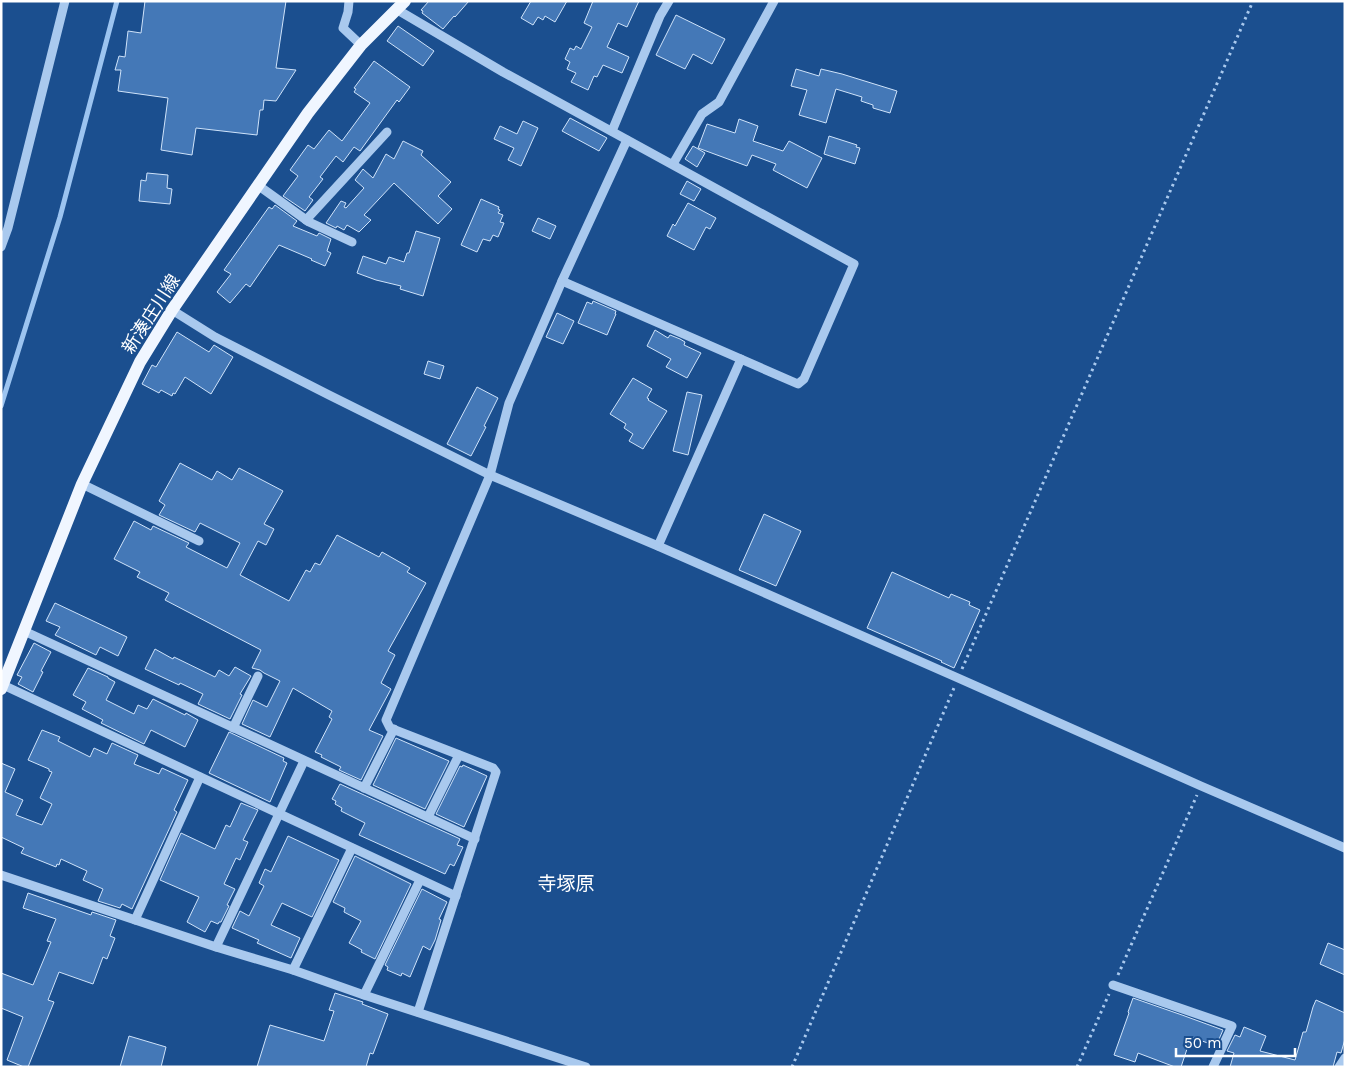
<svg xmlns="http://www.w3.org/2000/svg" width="1346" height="1068" font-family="'Work Sans','Noto Sans JP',sans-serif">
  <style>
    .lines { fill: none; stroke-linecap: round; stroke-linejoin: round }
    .stream { stroke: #9cc4f0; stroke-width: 5 }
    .building { fill: #4478b7; stroke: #cfe3fa }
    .path { stroke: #a9c9ee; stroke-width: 3; stroke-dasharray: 2.5 4; stroke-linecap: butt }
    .minor { stroke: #a9c9ee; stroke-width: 9 }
    .major { stroke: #f0f6ff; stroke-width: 12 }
    .labels { text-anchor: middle; stroke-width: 4.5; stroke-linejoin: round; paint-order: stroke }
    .street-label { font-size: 18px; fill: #fff; stroke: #1b4f8f }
    .neighbourhood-label { font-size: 19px; fill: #fff; stroke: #1b4f8f }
  </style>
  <rect width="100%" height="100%" fill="#1b4f8f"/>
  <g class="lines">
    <path class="stream" d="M1,406L60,217L117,1"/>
  </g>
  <g class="building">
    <path d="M145,1H286L276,68L296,70L276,101L264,100L263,110H260L257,135L196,128L192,155L161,150L168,98L118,91L121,70H115L119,56L125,57L128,31L141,33Z"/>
    <path d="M429,1H469L455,17L454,16L443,29L422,13L423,11L421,10Z"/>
    <path d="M531,1H567L555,22L545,16L543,20L538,17L533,25L521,18Z"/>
    <path d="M593,1H639L627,27L618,23L607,47L629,57L622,73L603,65L597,77L594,76L588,90L571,82L576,73L567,69L570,62L565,59L570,48L574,50L576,46L581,49L592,27L584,23Z"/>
    <path d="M676,15L725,39L712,64L693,54L685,69L656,55Z"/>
    <path d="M398,26L434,51L423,66L387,41Z"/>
    <path d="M374,61L410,87L399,102L397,100L360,151L354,147L343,162L336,156L320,177L323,179L309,197L313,200L305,211L283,196L298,176L290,170L308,145L314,149L329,130L342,141L370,103L354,92L356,89L354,88Z"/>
    <path d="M796,69L819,76L821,69L842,74L897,91L890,113L873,108V105L861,101L862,97L836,89L826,123L799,115L807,90L791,86Z"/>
    <path d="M570,118L607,138L599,151L562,131Z"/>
    <path d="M739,119L758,126L753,141L783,151L789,141L822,158L807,188L773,170L776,164L752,155L747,166L698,148L707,124L735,133Z"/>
    <path d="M523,121L538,128L521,166L508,160L514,148L494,139L500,126L517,134Z"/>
    <path d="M829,136L857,145L856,147L860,148L855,164L824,154Z"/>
    <path d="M403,141L423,151L421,155L451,182L438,196L452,209L438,224L394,183L364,215L371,220L359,232L347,225L344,230L337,226L336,228L326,223L341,201L346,203L344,207L346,208L364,188L355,180L363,169L373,178L386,154L394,159Z"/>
    <path d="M693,146L705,153L697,167L685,159Z"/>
    <path d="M147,173L168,175L167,188L172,189L170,204L139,201L141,180L146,181Z"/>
    <path d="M687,181L701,189L694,201L680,194Z"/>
    <path d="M481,199L499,207L498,209L500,210L498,213L503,215L500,222L504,223L498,237L493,235L490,241L483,239L477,252L461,245Z"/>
    <path d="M688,203L716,218L710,229L706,227L694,250L667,236L673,224L675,226Z"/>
    <path d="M275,205L297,221L293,226L317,236L319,233L331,239L327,251L331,253L325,266L311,260L312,259L279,245L250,287L246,284L230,303L217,292L231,274L224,270L269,207L272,209Z"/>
    <path d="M538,218L556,226L550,239L532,231Z"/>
    <path d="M416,231L440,238L423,296L400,289L401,286L376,280L357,273L363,256L386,264L389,257L404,262L407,253H409Z"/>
    <path d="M593,301L616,311L615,314H616L607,335L578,323L587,302L592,304Z"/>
    <path d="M557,313L574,321L563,344L546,337Z"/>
    <path d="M655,330L668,338L670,335L680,339L685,342L684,345L701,353L687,378L666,367L671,359L647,346Z"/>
    <path d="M177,332L209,352L214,345L233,357L211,394L185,377L175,394L173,393L172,396L161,390L159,393L142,384L152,365L156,367Z"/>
    <path d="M428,361L444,366L440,379L424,374Z"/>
    <path d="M633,378L652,389L647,398L649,399L648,400L667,411L643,449L629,441L633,434L624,428L626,424L610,414Z"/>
    <path d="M477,387L498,398L484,426L486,427L471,456L447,444Z"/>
    <path d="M687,392L702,395L688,455L673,451Z"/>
    <path d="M180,463L212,480L217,471L232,480L239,468L283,491L264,524L274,529L266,545L258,541L240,575L289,601L306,570L310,572L315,563L320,565L337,535L379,557L382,552L410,568L407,572L426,583L388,651L395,655L381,683L391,689L369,730L383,736L361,780L339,770L341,767L321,757L322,755L315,752L332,719L329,717L332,711L293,688L270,737L242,724L253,700L267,707L280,681L264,673L260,670L252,668L261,650L165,600L169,593L137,577L140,572L114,559L134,521L151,530L153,526L189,543L186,547L227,568L240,543L200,523L195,532L159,515L165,505L159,501Z"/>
    <path d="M764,514L801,531L776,586L739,570Z"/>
    <path d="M892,572L949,598L951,594L970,602L969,605L980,610L954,668L941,662L942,661L867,628Z"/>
    <path d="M55,603L127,637L118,656L100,647L96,655L55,635L60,627L46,621Z"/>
    <path d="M34,643L51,652L41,671L43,672L33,692L18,684L22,677L17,675Z"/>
    <path d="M155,649L173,659L174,657L215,677L219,670L229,676L235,667L251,676L240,694L242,695L230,719L198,704L203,694L180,683L179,685L145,669Z"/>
    <path d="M88,668L108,677V678L115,682L106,700L134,714L138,705L147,709L153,699L185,715L186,713L198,720L185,747L151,730L144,744L101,723L103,720L82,709L86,702L73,695Z"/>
    <path d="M42,730L60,737L58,741L90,757L94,748L107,754L112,743L138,755L134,764L159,774L162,768L188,780L174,810L177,812L132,909L122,904L120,908L98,901L103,889L83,880L87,871L61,859L59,865L57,864L56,867L21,853L24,848L1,837V763L15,769L5,792L23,800L16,815L42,825L52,804L40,798L52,772L49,771V769L28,760Z"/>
    <path d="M229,732L284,758L283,761L287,763L270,802L209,773Z"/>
    <path d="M396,738L449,761L425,809L373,785Z"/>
    <path d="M463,765L487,776L464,827L436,814L460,766L462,767Z"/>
    <path d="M340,784L458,838L460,839L457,845L463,847L454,866L450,864L445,874L359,835L365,823L341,811L342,808L335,804L336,801L332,799Z"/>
    <path d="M241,803L258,810L243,840L248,842L240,860L236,858L224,884L235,889L227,905L229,906L221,922H219L218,924L211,921L205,932L187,922L199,897L160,880L181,833L215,849L226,825L230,827Z"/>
    <path d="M288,836L339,860L312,917L282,903L271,925L300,938L291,958L257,943L259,940L232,928L240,911L249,916L264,886L259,883L265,869L271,872Z"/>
    <path d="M355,856L411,884L375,959L361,952L362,950L349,943L361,921L344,912L345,908L333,902Z"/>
    <path d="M422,889L447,902L439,919L441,920L435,940L430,950L423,946L410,977L402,973L401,976L387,970L388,967L385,965Z"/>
    <path d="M28,893L91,915L92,912L116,920L110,936L115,938L107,959L103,957L93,984L59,972L48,1000L54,1002L28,1067H24L7,1060L23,1017L1,1008V973L33,985L51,942L47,941L56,919L23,908Z"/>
    <path d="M1328,943L1345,950V975L1320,964Z"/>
    <path d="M335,993L363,1002L362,1004L388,1014L373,1054L370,1053L366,1067H257L270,1025L324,1041L334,1011L329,1010Z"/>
    <path d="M1133,998L1182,1015L1223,1030L1216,1046L1191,1037L1181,1067H1175L1138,1053L1135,1062L1114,1055L1129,1013L1128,1012Z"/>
    <path d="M1316,1000L1345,1013V1039L1341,1053L1337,1052L1333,1067H1230L1234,1053L1227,1051L1235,1035L1240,1037L1244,1027L1266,1036L1260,1051L1295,1060L1303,1032H1306L1313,1007Z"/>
    <path d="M129,1036L166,1047L161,1067H120Z"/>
  </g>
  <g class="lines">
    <g class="path">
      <path d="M962,669L1253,1"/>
      <path d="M1118,975L1197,795"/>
      <path d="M792,1067L954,688"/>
      <path d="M1077,1067L1109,994"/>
    </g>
    <g class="minor">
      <path d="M349,1L348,12L343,28L361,45"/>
      <path d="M396,9L503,72L854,264L804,379L798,384L562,281"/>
      <path d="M612,131L660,16L669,1"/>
      <path d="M673,164L702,114L719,102L774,1"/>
      <path d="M259,186L309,222L352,242"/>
      <path d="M306,220L387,132"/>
      <path d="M1,247L8,228L65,1"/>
      <path d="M172,310L215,337L329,395L490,475L658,546L958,678L1201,786L1345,848"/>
      <path d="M82,484L199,541"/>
      <path d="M658,546L741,359"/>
      <path d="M24,631L475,839"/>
      <path d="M3,685L456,896"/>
      <path d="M233,728L258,676"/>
      <path d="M364,788L394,729"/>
      <path d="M428,817L459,755"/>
      <path d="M1,875L216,947L293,970L364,995L586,1067"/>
      <path d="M135,920L200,777"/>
      <path d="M216,947L304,761"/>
      <path d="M293,970L352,848"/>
      <path d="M1113,985L1232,1026L1213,1067"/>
      <path d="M364,995L420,880"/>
      <path d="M418,1012L496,772L493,768L390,728L386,720L490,475L509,403L562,281L627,140"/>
      <path d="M1339,1067L1345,1058"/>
    </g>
    <path class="major" d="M1,689L82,484L140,362L172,310L308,113L361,45L405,1"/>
  </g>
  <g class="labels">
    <g class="street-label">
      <text transform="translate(151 314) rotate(-57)" y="6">新湊庄川線</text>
    </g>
    <g class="neighbourhood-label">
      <text x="566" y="890">寺塚原</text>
    </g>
  </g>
  <rect width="1346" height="1068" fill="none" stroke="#ffffff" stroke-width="5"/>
  <path d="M1176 1048v8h119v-8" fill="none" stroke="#ffffff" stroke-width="2.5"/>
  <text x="1184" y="1048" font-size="15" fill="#ffffff" stroke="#1b4f8f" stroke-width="4" paint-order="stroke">50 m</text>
</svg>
